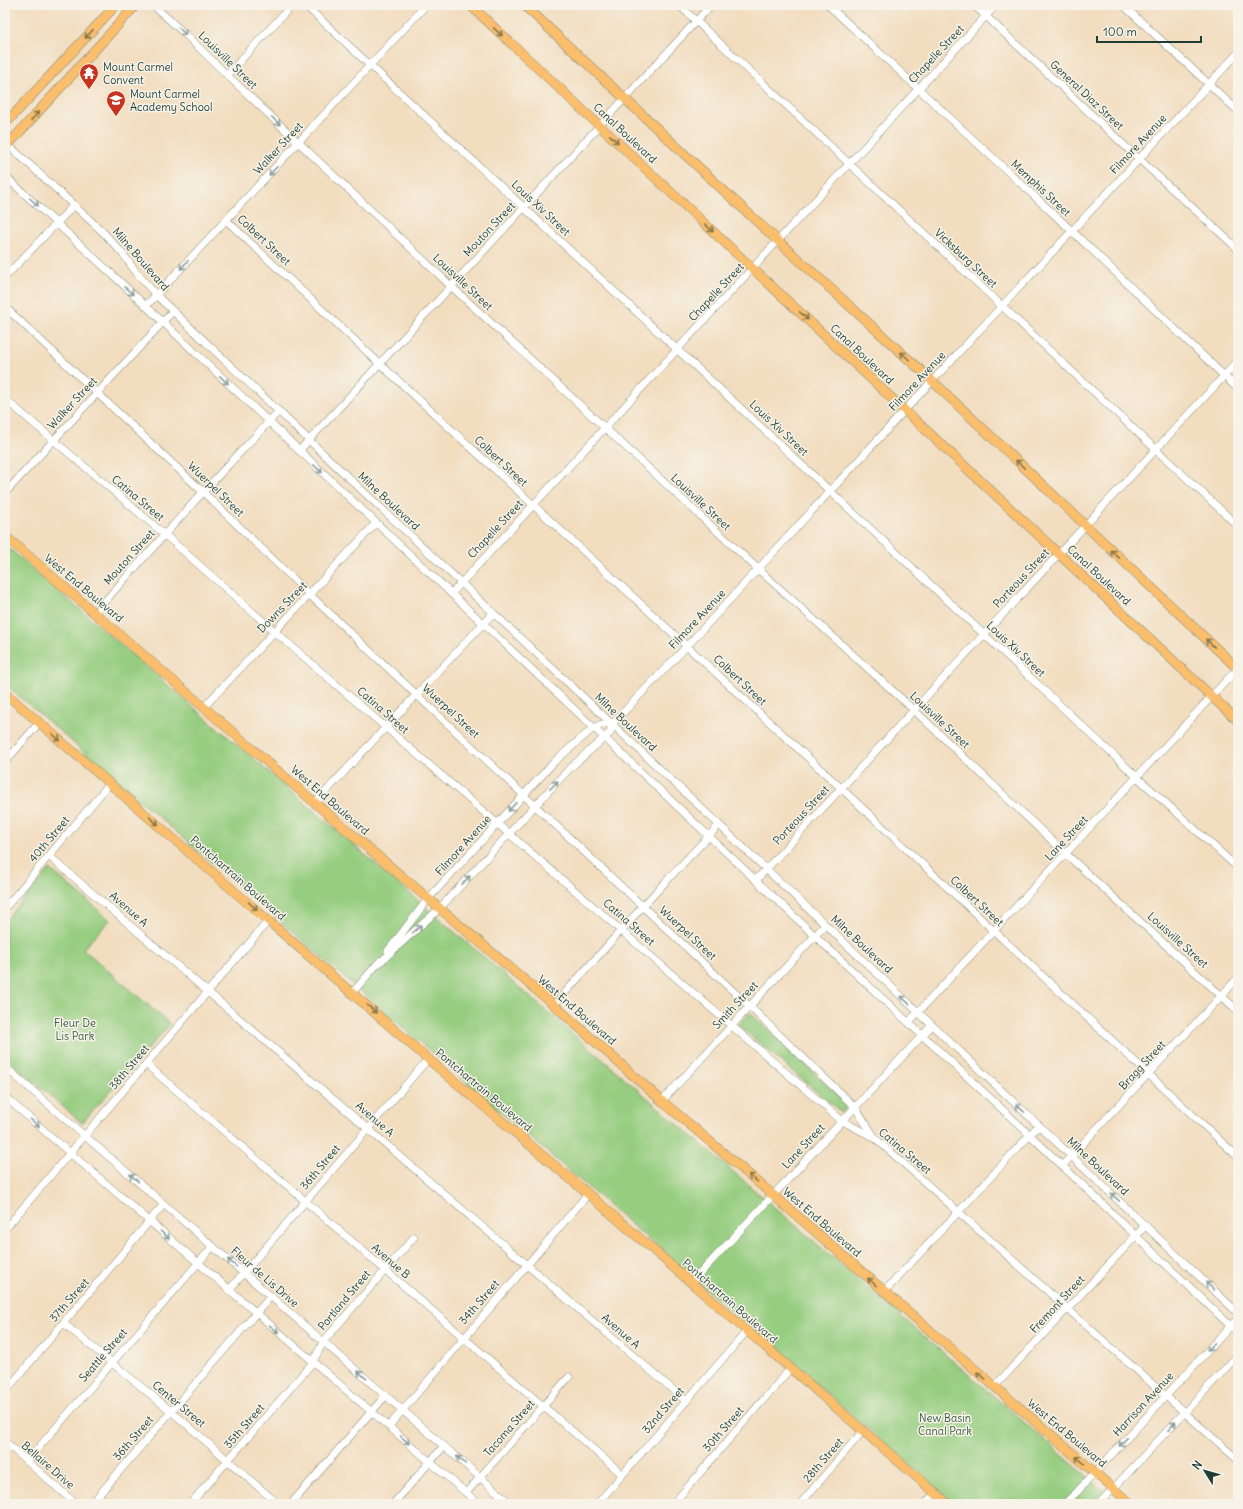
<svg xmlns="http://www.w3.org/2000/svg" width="1243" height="1509" font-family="Delius,sans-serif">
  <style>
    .green { fill: #96cd80; stroke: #5a855a }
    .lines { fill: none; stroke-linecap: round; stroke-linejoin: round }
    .minor-casing { stroke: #888d7a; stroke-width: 8 }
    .major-casing { stroke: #888d7a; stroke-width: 10 }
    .minor { stroke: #fff; stroke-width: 7 }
    .major { stroke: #fabe6d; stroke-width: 9 }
    .oneway { stroke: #8f9e9a }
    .oneway2 { stroke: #82774e }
    .labels { text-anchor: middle; stroke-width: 3; stroke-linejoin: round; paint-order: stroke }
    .street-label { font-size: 11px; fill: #1f3d34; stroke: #f7f3e8 }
    .poi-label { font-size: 11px; fill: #1f3d34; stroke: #f7f3e8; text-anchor: start }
    .park-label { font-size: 11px; fill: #375a43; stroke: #f7f3e8 }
  </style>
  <rect width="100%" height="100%" fill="#f7f3e8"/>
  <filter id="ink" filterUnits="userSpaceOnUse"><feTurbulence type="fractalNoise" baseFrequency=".025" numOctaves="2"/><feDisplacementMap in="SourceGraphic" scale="8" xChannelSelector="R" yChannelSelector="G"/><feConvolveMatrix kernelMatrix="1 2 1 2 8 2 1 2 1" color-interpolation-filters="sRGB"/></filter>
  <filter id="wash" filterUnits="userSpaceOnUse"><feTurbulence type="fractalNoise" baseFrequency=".012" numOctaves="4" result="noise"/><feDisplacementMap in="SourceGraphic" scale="16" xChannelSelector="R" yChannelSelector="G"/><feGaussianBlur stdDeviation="0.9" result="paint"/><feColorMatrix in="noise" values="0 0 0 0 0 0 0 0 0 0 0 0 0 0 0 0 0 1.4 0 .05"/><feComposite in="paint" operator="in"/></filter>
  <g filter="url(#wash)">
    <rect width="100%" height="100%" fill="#f2ddbf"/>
    <g class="green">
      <path d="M5,545L1119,1504H955L5,684Z"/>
      <path d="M50,869L110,920L83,949L170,1024L82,1123L5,1057V921Z"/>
      <path d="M750,1013L848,1105L842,1113L738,1025Z"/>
    </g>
  </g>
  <g filter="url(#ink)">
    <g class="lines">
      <defs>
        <g id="minor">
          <path d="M153,5L186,35L227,75L451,286L758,569L914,710L1066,854L1238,1011"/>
          <path d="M305,5L830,491L1137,777L1238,868"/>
          <path d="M679,5L1238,526"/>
          <path d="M828,5L1072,231L1238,389"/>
          <path d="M974,5L1139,159L1238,249"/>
          <path d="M1123,5L1238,111"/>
          <path d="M227,75L292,5"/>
          <path d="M5,142L104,233L123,254L136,272L156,295L350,479L612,724L1238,1313"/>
          <path d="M5,176L114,276L815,936L1030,1135L1238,1333"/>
          <path d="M226,220L379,363L841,788L994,931L1238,1157"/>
          <path d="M5,277L74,205"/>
          <path d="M146,306L426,5"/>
          <path d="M5,307L203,492L310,595L749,1006L855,1107L875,1138"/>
          <path d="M5,399L164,534L274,631L842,1121L875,1138L1238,1460"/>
          <path d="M299,451L711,5"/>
          <path d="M5,493L173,311"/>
          <path d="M451,594L996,5"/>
          <path d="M95,612L203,492L279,411"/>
          <path d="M204,707L376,523"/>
          <path d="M5,762L39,723"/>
          <path d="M315,803L493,613"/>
          <path d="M49,856L686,1401"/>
          <path d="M756,880L1238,361"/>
          <path d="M5,908L110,783"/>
          <path d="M388,951L428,899L555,761L590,731L601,724H612"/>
          <path d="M377,965L439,909L570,768L610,733L612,724L687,646L905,410L1238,53"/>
          <path d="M353,992L380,961"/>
          <path d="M554,1005L643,906L719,825"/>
          <path d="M909,1022L1238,668"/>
          <path d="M146,1064L622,1474"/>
          <path d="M5,1067L511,1504"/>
          <path d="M5,1097L479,1504"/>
          <path d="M662,1101L825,925"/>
          <path d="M1062,1166L1238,978"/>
          <path d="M5,1229L269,920"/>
          <path d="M691,1283L932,1025"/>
          <path d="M229,1290L428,1059"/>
          <path d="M884,1292L1039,1125"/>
          <path d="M63,1323L171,1411L278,1504"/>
          <path d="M994,1387L1146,1225"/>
          <path d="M5,1392L164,1204"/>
          <path d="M389,1426L588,1194"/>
          <path d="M5,1442L76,1504"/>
          <path d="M27,1461L213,1246"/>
          <path d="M466,1493L569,1377"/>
          <path d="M91,1504L271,1296"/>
          <path d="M190,1504L313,1362L323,1342L414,1237"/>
          <path d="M291,1504L386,1395"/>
          <path d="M393,1504L444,1446"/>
          <path d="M493,1504L501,1495"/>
          <path d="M597,1504L747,1331"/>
          <path d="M673,1504L790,1369"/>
          <path d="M800,1504L863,1431"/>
          <path d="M925,1504L935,1493"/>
          <path d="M1064,1504L1077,1492L1238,1318"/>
          <path d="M1096,1504L1102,1500L1113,1489L1238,1355"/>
        </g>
        <g id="major">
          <path d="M470,5L1238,721"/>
          <path d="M524,5L778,241L927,376L1238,669"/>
          <path d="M5,124L116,5"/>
          <path d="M5,148L136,5"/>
          <path d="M5,536L315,803L554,1005L662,1101L773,1195L1131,1504"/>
          <path d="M5,693L428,1059L593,1198L948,1504"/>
        </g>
      </defs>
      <use href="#minor" class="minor-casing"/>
      <use href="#major" class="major-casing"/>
      <use href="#minor" class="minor"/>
      <use href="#major" class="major"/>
    </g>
    <defs><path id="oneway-shaft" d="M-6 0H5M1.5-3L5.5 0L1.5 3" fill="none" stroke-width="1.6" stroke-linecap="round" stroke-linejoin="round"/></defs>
    <g class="oneway">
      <use href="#oneway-shaft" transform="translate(182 31) rotate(42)"/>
      <use href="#oneway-shaft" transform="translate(276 121) rotate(43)"/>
      <use href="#oneway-shaft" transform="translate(273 171) rotate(133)"/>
      <use href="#oneway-shaft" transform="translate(34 202) rotate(42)"/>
      <use href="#oneway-shaft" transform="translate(184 265) rotate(133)"/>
      <use href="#oneway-shaft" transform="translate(129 291) rotate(43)"/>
      <use href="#oneway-shaft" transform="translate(224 380) rotate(43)"/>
      <use href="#oneway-shaft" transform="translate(318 469) rotate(43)"/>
      <use href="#oneway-shaft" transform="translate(554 785) rotate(-46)"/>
      <use href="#oneway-shaft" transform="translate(512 807) rotate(133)"/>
      <use href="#oneway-shaft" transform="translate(466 880) rotate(-47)"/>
      <use href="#oneway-shaft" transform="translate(417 929) rotate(-42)"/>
      <use href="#oneway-shaft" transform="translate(905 1000) rotate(-137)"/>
      <use href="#oneway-shaft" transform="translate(1020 1108) rotate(-137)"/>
      <use href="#oneway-shaft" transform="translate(35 1123) rotate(41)"/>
      <use href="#oneway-shaft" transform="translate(134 1178) rotate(-139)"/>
      <use href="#oneway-shaft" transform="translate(1115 1197) rotate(-137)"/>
      <use href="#oneway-shaft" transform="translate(165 1235) rotate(41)"/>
      <use href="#oneway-shaft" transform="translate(232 1263) rotate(-139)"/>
      <use href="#oneway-shaft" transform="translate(1210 1286) rotate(-137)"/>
      <use href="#oneway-shaft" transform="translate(274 1329) rotate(40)"/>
      <use href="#oneway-shaft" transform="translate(1211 1347) rotate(133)"/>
      <use href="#oneway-shaft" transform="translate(362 1375) rotate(-139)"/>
      <use href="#oneway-shaft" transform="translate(1172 1426) rotate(-47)"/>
      <use href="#oneway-shaft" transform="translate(405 1440) rotate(41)"/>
      <use href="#oneway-shaft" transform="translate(1123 1442) rotate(133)"/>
      <use href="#oneway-shaft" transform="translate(461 1460) rotate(-139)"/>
    </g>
    <g class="oneway2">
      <use href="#oneway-shaft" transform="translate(498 32) rotate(43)"/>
      <use href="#oneway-shaft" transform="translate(89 34) rotate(133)"/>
      <use href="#oneway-shaft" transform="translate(35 116) rotate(-48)"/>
      <use href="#oneway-shaft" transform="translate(614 139) rotate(43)"/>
      <use href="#oneway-shaft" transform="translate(709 228) rotate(43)"/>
      <use href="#oneway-shaft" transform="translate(804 316) rotate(43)"/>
      <use href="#oneway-shaft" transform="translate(905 356) rotate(-138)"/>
      <use href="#oneway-shaft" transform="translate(1020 464) rotate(-137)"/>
      <use href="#oneway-shaft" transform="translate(1115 554) rotate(-137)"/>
      <use href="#oneway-shaft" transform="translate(1210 643) rotate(-137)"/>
      <use href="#oneway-shaft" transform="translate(56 737) rotate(41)"/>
      <use href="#oneway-shaft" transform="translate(154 821) rotate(41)"/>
      <use href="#oneway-shaft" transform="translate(253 906) rotate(41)"/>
      <use href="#oneway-shaft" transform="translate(372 1009) rotate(41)"/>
      <use href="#oneway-shaft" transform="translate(753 1178) rotate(-140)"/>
      <use href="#oneway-shaft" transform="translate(872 1282) rotate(-139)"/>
      <use href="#oneway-shaft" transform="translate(981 1376) rotate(-139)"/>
      <use href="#oneway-shaft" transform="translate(1080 1460) rotate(-140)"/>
    </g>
  </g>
  <defs>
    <symbol id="temple-pin" viewBox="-11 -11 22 30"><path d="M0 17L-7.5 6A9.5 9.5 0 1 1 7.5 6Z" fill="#c8321e" stroke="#f7f3e8"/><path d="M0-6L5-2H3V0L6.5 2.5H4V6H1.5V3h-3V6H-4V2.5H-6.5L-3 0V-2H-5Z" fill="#fff"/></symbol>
    <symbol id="school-pin" viewBox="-11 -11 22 30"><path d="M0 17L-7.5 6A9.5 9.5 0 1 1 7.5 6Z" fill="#c8321e" stroke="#f7f3e8"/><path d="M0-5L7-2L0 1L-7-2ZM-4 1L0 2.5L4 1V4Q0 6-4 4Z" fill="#fff"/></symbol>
  </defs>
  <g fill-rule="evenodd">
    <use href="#temple-pin" x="78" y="62" width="22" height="30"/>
    <use href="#school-pin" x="105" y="89" width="22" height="30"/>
  </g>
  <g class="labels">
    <g class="street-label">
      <text transform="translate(936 54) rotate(-47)" y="4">Chapelle Street</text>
      <text transform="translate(228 60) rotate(44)" y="4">Louisville Street</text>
      <text transform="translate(1087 95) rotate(43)" y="4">General Diaz Street</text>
      <text transform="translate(625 133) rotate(43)" y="4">Canal Boulevard</text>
      <text transform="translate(1138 144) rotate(-47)" y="4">Filmore Avenue</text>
      <text transform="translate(278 148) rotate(-47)" y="4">Walker Street</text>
      <text transform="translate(1041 188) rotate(43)" y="4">Memphis Street</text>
      <text transform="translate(541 208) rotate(43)" y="4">Louis Xiv Street</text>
      <text transform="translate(489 229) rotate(-47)" y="4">Mouton Street</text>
      <text transform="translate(264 240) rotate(43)" y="4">Colbert Street</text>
      <text transform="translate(966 258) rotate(43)" y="4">Vicksburg Street</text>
      <text transform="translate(141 259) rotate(49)" y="4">Milne Boulevard</text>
      <text transform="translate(463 282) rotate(43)" y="4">Louisville Street</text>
      <text transform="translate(716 292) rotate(-47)" y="4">Chapelle Street</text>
      <text transform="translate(862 354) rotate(43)" y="4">Canal Boulevard</text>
      <text transform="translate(917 381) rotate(-47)" y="4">Filmore Avenue</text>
      <text transform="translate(72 403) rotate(-47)" y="4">Walker Street</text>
      <text transform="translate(779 428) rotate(43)" y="4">Louis Xiv Street</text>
      <text transform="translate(501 461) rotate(43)" y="4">Colbert Street</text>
      <text transform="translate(216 489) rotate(44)" y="4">Wuerpel Street</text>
      <text transform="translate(138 498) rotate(40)" y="4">Catina Street</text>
      <text transform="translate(389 501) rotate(43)" y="4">Milne Boulevard</text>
      <text transform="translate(701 502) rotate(43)" y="4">Louisville Street</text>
      <text transform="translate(495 529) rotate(-47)" y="4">Chapelle Street</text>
      <text transform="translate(129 557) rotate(-48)" y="4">Mouton Street</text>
      <text transform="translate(1099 575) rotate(43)" y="4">Canal Boulevard</text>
      <text transform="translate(1021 578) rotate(-47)" y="4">Porteous Street</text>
      <text transform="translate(84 588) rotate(40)" y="4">West End Boulevard</text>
      <text transform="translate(282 607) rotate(-46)" y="4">Downs Street</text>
      <text transform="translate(697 619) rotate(-47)" y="4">Filmore Avenue</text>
      <text transform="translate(1016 649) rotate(43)" y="4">Louis Xiv Street</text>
      <text transform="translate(740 680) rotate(43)" y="4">Colbert Street</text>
      <text transform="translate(383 710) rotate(41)" y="4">Catina Street</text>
      <text transform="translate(451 711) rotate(43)" y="4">Wuerpel Street</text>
      <text transform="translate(940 720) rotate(43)" y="4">Louisville Street</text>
      <text transform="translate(626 722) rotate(43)" y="4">Milne Boulevard</text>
      <text transform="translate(330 800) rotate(41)" y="4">West End Boulevard</text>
      <text transform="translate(801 815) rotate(-47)" y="4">Porteous Street</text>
      <text transform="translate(1066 838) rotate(-47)" y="4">Lane Street</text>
      <text transform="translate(49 839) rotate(-50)" y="4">40th Street</text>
      <text transform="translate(463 845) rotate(-48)" y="4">Filmore Avenue</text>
      <text transform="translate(238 878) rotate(41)" y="4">Pontchartrain Boulevard</text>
      <text transform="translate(977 901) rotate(43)" y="4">Colbert Street</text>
      <text transform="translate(129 909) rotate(41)" y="4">Avenue A</text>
      <text transform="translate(629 922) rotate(41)" y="4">Catina Street</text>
      <text transform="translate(688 933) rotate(43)" y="4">Wuerpel Street</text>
      <text transform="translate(1178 940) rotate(42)" y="4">Louisville Street</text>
      <text transform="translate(862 944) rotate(43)" y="4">Milne Boulevard</text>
      <text transform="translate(735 1005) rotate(-47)" y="4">Smith Street</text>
      <text transform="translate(577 1010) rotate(41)" y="4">West End Boulevard</text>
      <text transform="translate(1142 1065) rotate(-47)" y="4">Bragg Street</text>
      <text transform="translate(129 1067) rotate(-50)" y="4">38th Street</text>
      <text transform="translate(484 1090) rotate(40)" y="4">Pontchartrain Boulevard</text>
      <text transform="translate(375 1119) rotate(41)" y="4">Avenue A</text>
      <text transform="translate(803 1146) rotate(-47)" y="4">Lane Street</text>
      <text transform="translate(905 1151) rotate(40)" y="4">Catina Street</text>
      <text transform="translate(1098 1166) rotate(43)" y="4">Milne Boulevard</text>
      <text transform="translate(320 1167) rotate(-50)" y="4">36th Street</text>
      <text transform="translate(822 1222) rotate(41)" y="4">West End Boulevard</text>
      <text transform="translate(391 1261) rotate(41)" y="4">Avenue B</text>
      <text transform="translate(265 1277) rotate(41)" y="4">Fleur de Lis Drive</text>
      <text transform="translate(69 1300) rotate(-49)" y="4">37th Street</text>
      <text transform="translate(344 1300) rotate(-50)" y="4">Portland Street</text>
      <text transform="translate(730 1301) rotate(41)" y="4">Pontchartrain Boulevard</text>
      <text transform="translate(479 1302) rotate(-49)" y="4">34th Street</text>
      <text transform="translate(1057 1304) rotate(-47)" y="4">Fremont Street</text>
      <text transform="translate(621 1331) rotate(41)" y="4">Avenue A</text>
      <text transform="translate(103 1355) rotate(-49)" y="4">Seattle Street</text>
      <text transform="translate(179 1404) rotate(40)" y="4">Center Street</text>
      <text transform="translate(1143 1404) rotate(-47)" y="4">Harrison Avenue</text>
      <text transform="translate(663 1410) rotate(-49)" y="4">32nd Street</text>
      <text transform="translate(244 1426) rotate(-49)" y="4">35th Street</text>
      <text transform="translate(509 1428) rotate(-49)" y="4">Tacoma Street</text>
      <text transform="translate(723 1429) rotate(-49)" y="4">30th Street</text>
      <text transform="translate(1067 1433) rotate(40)" y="4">West End Boulevard</text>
      <text transform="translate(133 1438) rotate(-49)" y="4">36th Street</text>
      <text transform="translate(823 1460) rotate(-49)" y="4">28th Street</text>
      <text transform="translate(48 1465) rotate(41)" y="4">Bellaire Drive</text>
    </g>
    <g class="poi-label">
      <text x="103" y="71">Mount Carmel<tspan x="103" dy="13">Convent</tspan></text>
      <text x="130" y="98">Mount Carmel<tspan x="130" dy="13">Academy School</tspan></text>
    </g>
    <g class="park-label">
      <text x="75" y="1027">Fleur De<tspan x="75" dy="13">Lis Park</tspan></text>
      <text x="945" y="1422">New Basin<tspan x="945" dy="13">Canal Park</tspan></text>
    </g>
  </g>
  <rect width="1243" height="1509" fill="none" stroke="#f7f3e8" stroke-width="20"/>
  <g transform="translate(1205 1471) rotate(307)" stroke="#f7f3e8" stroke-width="3" paint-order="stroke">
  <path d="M0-3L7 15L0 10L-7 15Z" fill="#1f3d34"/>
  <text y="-6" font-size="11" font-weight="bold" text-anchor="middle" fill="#1f3d34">N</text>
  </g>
  <path d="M1097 36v6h104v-6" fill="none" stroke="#1f3d34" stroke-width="2"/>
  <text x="1103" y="36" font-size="12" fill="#1f3d34" stroke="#f7f3e8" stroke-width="3" paint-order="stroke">100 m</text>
</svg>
